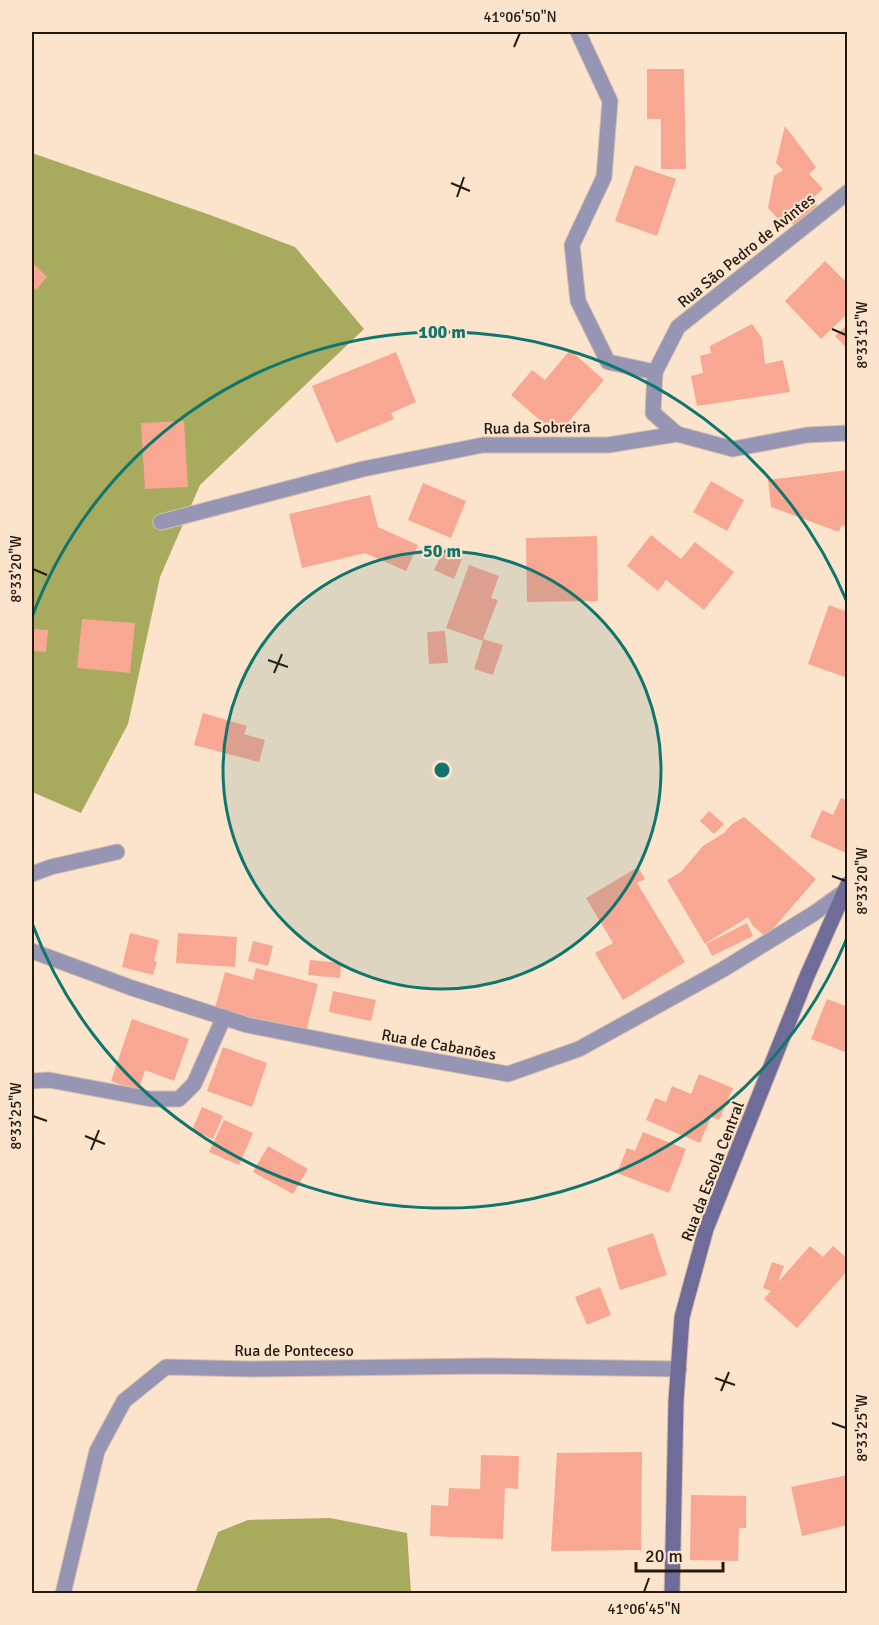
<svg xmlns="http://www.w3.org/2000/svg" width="879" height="1625" font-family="Signika,sans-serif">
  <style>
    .forest { fill: #a8aa5d }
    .building { fill: #f8a793 }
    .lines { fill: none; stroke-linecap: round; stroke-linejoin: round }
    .street-casing { stroke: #d4bfab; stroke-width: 17 }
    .secondary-casing { stroke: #d4bfab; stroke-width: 17 }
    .street { stroke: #9695b3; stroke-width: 15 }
    .secondary { stroke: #706c99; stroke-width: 15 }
    .ticks { fill: none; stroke: #231a12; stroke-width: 2 }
    .ring { fill: none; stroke: #0f766e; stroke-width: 3 }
    .labels { text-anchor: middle; stroke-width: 4.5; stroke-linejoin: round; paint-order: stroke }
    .street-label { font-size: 16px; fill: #231a12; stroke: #fbe3cc }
    .centre { fill: #0f766e; stroke: #fbe3cc; stroke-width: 3 }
    .ring-label { font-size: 18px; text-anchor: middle; font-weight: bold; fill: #0f766e; stroke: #fbe3cc; stroke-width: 4.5; stroke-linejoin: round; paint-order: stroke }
    .neatline { fill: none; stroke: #231a12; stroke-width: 2 }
    .ticks-label { font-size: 15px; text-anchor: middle; fill: #231a12 }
  </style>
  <rect width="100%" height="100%" fill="#fbe3cc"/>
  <g class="forest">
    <path d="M32,153L213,216L295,247L364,329L200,485L160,577L128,724L81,813L32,792Z"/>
    <path d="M330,1518L407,1533L411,1593H195L218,1532L248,1520Z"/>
  </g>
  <g class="building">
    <path d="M647,69H684L686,169H661V119H647Z"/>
    <path d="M785,126L816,167L809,174L823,189L812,199L817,205L794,226L789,220L784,225L768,208L774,176L783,170L776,163Z"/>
    <path d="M635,165L676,179L657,236L615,221Z"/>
    <path d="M825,261L848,284V313L821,339L785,301Z"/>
    <path d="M32,262L47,277L36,290L32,286Z"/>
    <path d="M752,324L762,338L765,364L783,360L790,392L697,406L691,376L703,373L700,356L711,353L710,346Z"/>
    <path d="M848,324V349L835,336Z"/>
    <path d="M570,350L604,380L557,435L511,395L532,370L545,380Z"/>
    <path d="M396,352L416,402L391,413L394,419L336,443L312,386Z"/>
    <path d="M184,421L188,487L145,489L141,423Z"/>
    <path d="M848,470V526H841L839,532L771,507L768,480Z"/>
    <path d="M711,481L744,500L727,531L693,512Z"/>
    <path d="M423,483L466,501L451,538L408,520Z"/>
    <path d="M370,495L378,527L418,545L406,571L365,553L302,568L289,514Z"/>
    <path d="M651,535L681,559L695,542L734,572L704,610L666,580L658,591L627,566Z"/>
    <path d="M597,536L598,601L527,602L526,538Z"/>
    <path d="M443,551L462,559L454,579L434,570Z"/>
    <path d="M469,565L499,576L491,598L498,600L483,639L503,645L493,675L474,669L483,641L446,628Z"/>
    <path d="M829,605L848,612V678L808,664Z"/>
    <path d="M82,619L135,623L130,673L77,668Z"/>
    <path d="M32,629L48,630L46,652L32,651Z"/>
    <path d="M445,631L448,663L429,664L427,632Z"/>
    <path d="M203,713L247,726L244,734L265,740L259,762L194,745Z"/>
    <path d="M841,798L848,801V849L846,853L810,837L822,810L833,815Z"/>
    <path d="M709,811L724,824L714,834L700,821Z"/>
    <path d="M744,817L816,879L766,937L753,926L748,917L705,944L667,880L681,872L703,846L724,833L732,824Z"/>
    <path d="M638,867L645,879L637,883L685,962L623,1000L595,953L613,943L586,898Z"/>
    <path d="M747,923L753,936L712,956L706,944Z"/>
    <path d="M130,933L159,940L154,961L157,962L153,975L122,967Z"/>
    <path d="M178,933L237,937L235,967L176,963Z"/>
    <path d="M253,941L273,946L268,966L248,961Z"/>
    <path d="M310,960L341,963L340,978L308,975Z"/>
    <path d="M256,968L318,984L306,1032L215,1008L225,972L253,980Z"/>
    <path d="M333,991L376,1000L371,1021L329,1012Z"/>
    <path d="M827,999L848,1007V1053L811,1039Z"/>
    <path d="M132,1019L189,1039L174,1081L145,1070L138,1091L111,1081Z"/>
    <path d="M223,1047L267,1063L252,1107L207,1091Z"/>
    <path d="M699,1074L733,1088L719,1120L711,1117L700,1143L646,1120L655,1098L666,1102L672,1086L691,1094Z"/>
    <path d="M202,1107L223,1116L213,1139L192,1130Z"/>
    <path d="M224,1120L253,1133L239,1165L209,1152Z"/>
    <path d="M643,1132L686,1149L669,1193L617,1173L627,1148L635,1151Z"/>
    <path d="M268,1146L308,1169L293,1194L253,1172Z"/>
    <path d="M653,1233L667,1275L620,1290L607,1248Z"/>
    <path d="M810,1246L823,1257L833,1246L848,1259V1270L797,1328L764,1299L771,1291L763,1288L772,1262L784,1266L778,1282Z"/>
    <path d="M600,1287L611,1315L587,1325L575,1297Z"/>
    <path d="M642,1452L641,1550L551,1551L557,1453Z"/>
    <path d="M481,1455L519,1456L518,1489L505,1488L503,1539L430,1536L431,1505L448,1506L449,1488L480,1489Z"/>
    <path d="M848,1475V1525L802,1536L791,1487Z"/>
    <path d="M691,1495L746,1496V1528H739L738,1561L690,1560Z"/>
  </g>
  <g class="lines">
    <defs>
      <g id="street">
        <path d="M578,32L610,101L604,177L572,245L578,301L608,362L655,372"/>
        <path d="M677,434L653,413L655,372L678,327L848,192"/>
        <path d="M161,522L363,469L483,445H608L677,434L733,449L807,435L848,433"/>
        <path d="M32,874L51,867L117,852"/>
        <path d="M32,951L132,988L247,1025L373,1050L508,1074L579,1049L722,970L813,914L844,892"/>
        <path d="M32,1081L49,1080L151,1099H179L194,1084L224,1017"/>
        <path d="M63,1594L97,1451L124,1401L166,1367L249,1369L487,1366L679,1369"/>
      </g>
      <path id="secondary" d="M672,1594L676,1401L682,1317L706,1229L807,976L848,884"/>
    </defs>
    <use href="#street" class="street-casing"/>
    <use href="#secondary" class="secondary-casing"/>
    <use href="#street" class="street"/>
    <use href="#secondary" class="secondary"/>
  </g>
  <path class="ticks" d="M514,47L520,33M451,183L470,191M457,197L464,177M832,329L846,335M33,569L47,575M268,660L288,667M274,673L282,654M832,876L846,881M33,1116L47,1121M85,1136L105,1144M91,1150L99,1130M715,1378L735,1385M721,1391L729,1372M832,1423L846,1428M644,1592L649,1578"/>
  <circle cx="442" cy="770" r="219" fill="#0f766e" fill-opacity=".12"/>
  <g class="ring">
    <circle cx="442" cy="770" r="219"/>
    <path d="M847 938A438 438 0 0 1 32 923M32 617A438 438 0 0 1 847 602"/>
  </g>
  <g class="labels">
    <g class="street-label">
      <text transform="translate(746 250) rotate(-39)" y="6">Rua São Pedro de Avintes</text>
      <text transform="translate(537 427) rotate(-1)" y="6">Rua da Sobreira</text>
      <text transform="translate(439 1044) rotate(10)" y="6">Rua de Cabanões</text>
      <text transform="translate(712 1171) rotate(-69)" y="6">Rua da Escola Central</text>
      <text x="294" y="1356">Rua de Ponteceso</text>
    </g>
  </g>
  <circle cx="442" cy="770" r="9" class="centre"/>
  <g class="ring-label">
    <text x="442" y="338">100 m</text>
    <text x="442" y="557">50 m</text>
  </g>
  <rect width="879" height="1625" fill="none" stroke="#fbe3cc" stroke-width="66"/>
  <path d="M636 1562v9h87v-9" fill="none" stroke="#231a12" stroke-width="3"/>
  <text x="645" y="1562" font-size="18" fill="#231a12" stroke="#fbe3cc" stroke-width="4.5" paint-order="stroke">20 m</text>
  <rect x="33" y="33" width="813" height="1559" class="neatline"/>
  <g class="ticks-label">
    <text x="520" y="22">41°06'50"N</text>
    <text transform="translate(862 335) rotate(-90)" y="5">8°33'15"W</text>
    <text transform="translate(16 569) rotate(-90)" y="5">8°33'20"W</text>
    <text transform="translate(862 881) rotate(-90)" y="5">8°33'20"W</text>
    <text transform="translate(16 1116) rotate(-90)" y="5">8°33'25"W</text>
    <text transform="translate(862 1428) rotate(-90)" y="5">8°33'25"W</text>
    <text x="644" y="1614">41°06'45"N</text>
  </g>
</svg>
